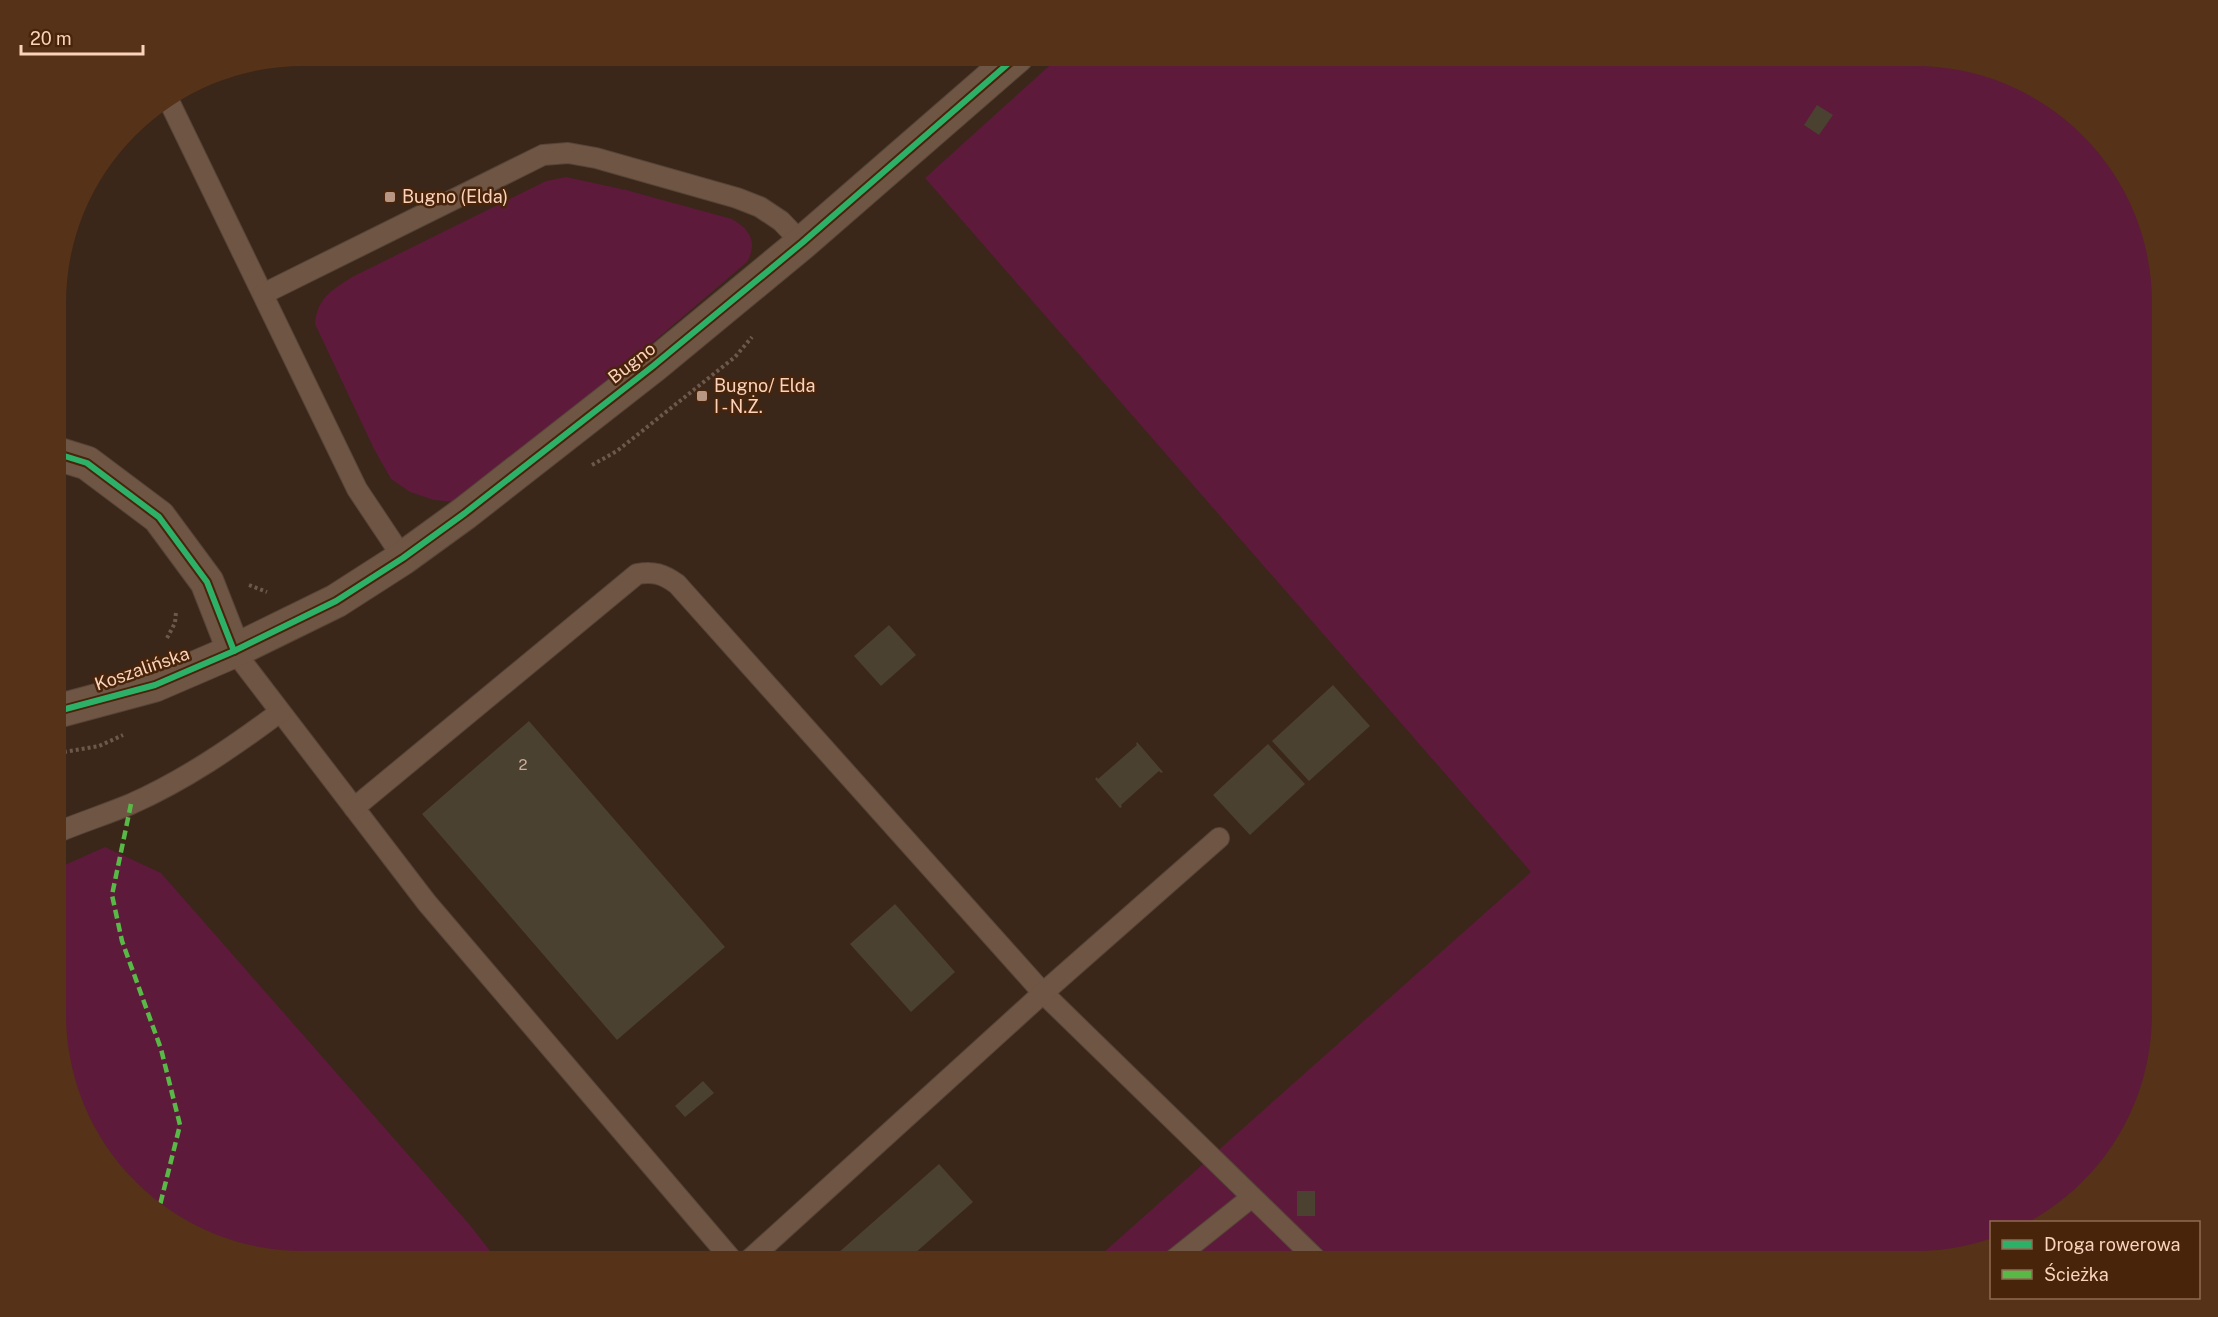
<svg xmlns="http://www.w3.org/2000/svg" width="2218" height="1317" font-family="'Public Sans',sans-serif">
  <style>
    .green { fill: #5d1a3b }
    .building { fill: #4a4131 }
    .lines { fill: none; stroke-linecap: round; stroke-linejoin: round }
    .service-casing { stroke: #574438; stroke-width: 22 }
    .minor-casing { stroke: #574438; stroke-width: 35 }
    .tertiary-casing { stroke: #574438; stroke-width: 35 }
    .path { stroke: #6d584a; stroke-width: 4; stroke-dasharray: 3 3; stroke-linecap: butt }
    .service { stroke: #6f5543; stroke-width: 20 }
    .minor { stroke: #6f5543; stroke-width: 33 }
    .tertiary { stroke: #6f5543; stroke-width: 33 }
    .quiet { stroke: #58b947; stroke-width: 4.5; stroke-dasharray: 9 4.5; stroke-linecap: butt }
    .cycleway-casing { stroke: #48240b; stroke-width: 10 }
    .cycleway { stroke: #2db169; stroke-width: 6 }
    .poi-dot { fill: #b79783; stroke: #48240b; stroke-width: 2 }
    .labels { text-anchor: middle; stroke-width: 5; stroke-linejoin: round; paint-order: stroke }
    .number-label { font-size: 15px; fill: #cfae99 }
    .poi-label { font-size: 18px; fill: #fbd3bc; stroke: #48240b; text-anchor: start }
    .street-label { font-size: 18px; fill: #fbd3bc; stroke: #48240b }
  </style>
  <rect width="100%" height="100%" fill="#3a2719"/>
  <g class="green">
    <path d="M1060,56H1915L1979,64L2039,89L2090,128L2129,179L2162,286V1030L2129,1138L2090,1189L2046,1222H1992L1991,1243L1931,1261H1094L1531,872L925,178Z"/>
    <path d="M566,177L626,190L732,219C750,229 758,243 747,262L499,474L455,502L434,500L410,492L391,479L374,449L315,324C317,298 332,290 352,277L546,181Z"/>
    <path d="M105,847L161,873L469,1224L498,1261H303L239,1253L179,1228L97,1151L58,1046V868Z"/>
  </g>
  <g class="building">
    <path d="M1817,105L1833,115L1819,135L1804,125Z"/>
    <path d="M889,625L916,655L881,686L854,656Z"/>
    <path d="M1333,685L1370,726L1309,781L1272,741Z"/>
    <path d="M529,721L725,947L617,1040L422,814Z"/>
    <path d="M1137,742L1163,772L1161,773L1159,771L1121,805L1122,807L1120,808L1095,779L1097,777L1098,779L1137,745L1136,744Z"/>
    <path d="M1268,744L1305,784L1250,835L1213,795Z"/>
    <path d="M895,904L955,972L911,1012L850,944Z"/>
    <path d="M703,1081L714,1093L685,1117L675,1106Z"/>
    <path d="M939,1164L973,1202L906,1261H829Z"/>
    <rect x="1297" y="1191" width="18" height="25"/>
  </g>
  <g class="lines">
    <defs>
      <g id="service">
        <path d="M168,99L357,489L403,558"/>
        <path d="M263,294L543,155L568,153L596,158L737,198L760,207L781,221L802,243"/>
        <path d="M234,651L427,903L733,1261"/>
        <path d="M354,808L637,574C654,571 663,574 677,584L1043,993L1318,1261"/>
        <path d="M58,832C82,822 107,814 131,804C185,780 233,747 280,712"/>
        <path d="M748,1261L1043,993L1219,838"/>
        <path d="M1172,1261L1252,1197"/>
      </g>
      <path id="minor" d="M58,454L87,463L159,517L207,582L234,651"/>
      <path id="tertiary" d="M58,711L155,685L234,651L336,601L403,558L465,513L653,366L802,243L1017,56"/>
    </defs>
    <use href="#service" class="service-casing"/>
    <use href="#minor" class="minor-casing"/>
    <use href="#tertiary" class="tertiary-casing"/>
    <g class="path">
      <path d="M592,465L617,451L735,357L752,337"/>
      <path d="M249,585L267,592"/>
      <path d="M167,638L175,623L176,612"/>
      <path d="M58,753L99,746L123,735"/>
    </g>
    <use href="#service" class="service"/>
    <use href="#minor" class="minor"/>
    <use href="#tertiary" class="tertiary"/>
    <path class="quiet" d="M131,804L112,895L122,941L161,1049L180,1125L159,1209"/>
    <defs>
      <g id="cycleway">
        <path d="M58,454L87,463L159,517L207,582L234,651"/>
        <path d="M58,711L155,685L234,651L336,601L403,558L465,513L653,366L802,243L1017,56"/>
      </g>
    </defs>
    <use href="#cycleway" class="cycleway-casing"/>
    <use href="#cycleway" class="cycleway"/>
  </g>
  <g class="poi-dot">
    <rect x="384" y="191" width="12" height="12" rx="3"/>
    <rect x="696" y="390" width="12" height="12" rx="3"/>
  </g>
  <g class="labels">
    <g class="number-label">
      <text x="523" y="770">2</text>
    </g>
    <g class="poi-label">
      <text x="402" y="203">Bugno (Elda)</text>
      <text x="714" y="392">Bugno/ Elda<tspan x="714" dy="21">I - N.Ż.</tspan></text>
    </g>
    <g class="street-label">
      <text transform="translate(632 363) rotate(-38)" y="6">Bugno</text>
      <text transform="translate(142 669) rotate(-19)" y="6">Koszalińska</text>
    </g>
  </g>
  <path d="M0 0H2218V1317H0ZM303 66H1915A237 237 0 0 1 2152 303V1014A237 237 0 0 1 1915 1251H303A237 237 0 0 1 66 1014V303A237 237 0 0 1 303 66Z" fill="#563219" fill-rule="evenodd"/>
  <rect x="1990" y="1221" width="210" height="78" fill="#48240b" stroke="#906a52" stroke-width="1.5"/>
  <rect x="2002" y="1240" width="30" height="9" fill="#2db169" stroke="#906a52" stroke-width="1.5"/>
  <text x="2044" y="1251" font-size="18" fill="#fbd3bc">Droga rowerowa</text>
  <rect x="2002" y="1270" width="30" height="9" fill="#58b947" stroke="#906a52" stroke-width="1.5"/>
  <text x="2044" y="1281" font-size="18" fill="#fbd3bc">Ścieżka</text>
  <path d="M21 45v9h122v-9" fill="none" stroke="#fbd3bc" stroke-width="3"/>
  <text x="30" y="45" font-size="18" fill="#fbd3bc" stroke="#48240b" stroke-width="4.5" paint-order="stroke">20 m</text>
</svg>
